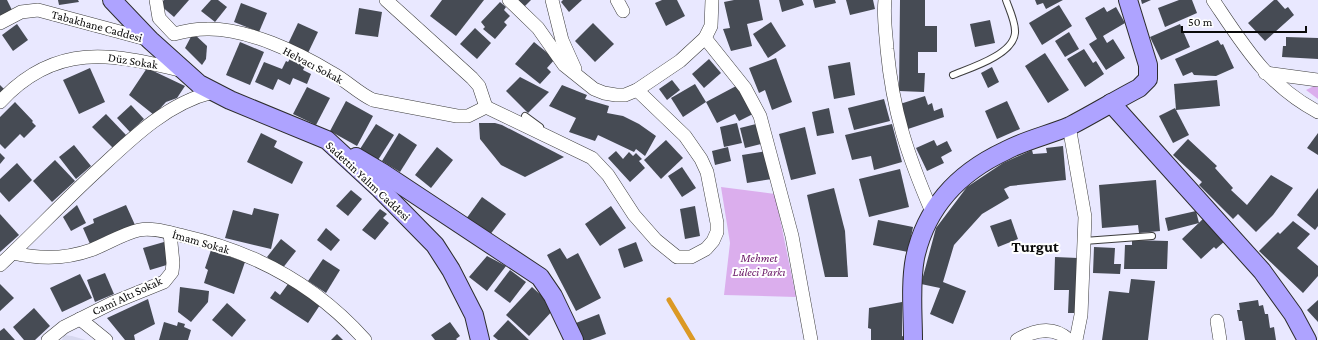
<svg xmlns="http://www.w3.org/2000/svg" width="1318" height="340" font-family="'Crimson Pro',serif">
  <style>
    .green { fill: #dbaeed }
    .plaza { fill: #d7d8ef }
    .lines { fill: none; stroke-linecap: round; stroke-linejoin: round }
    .stream { stroke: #db9925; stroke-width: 5 }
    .building { fill: #464b54 }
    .service-casing { stroke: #3d3d3d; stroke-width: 8 }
    .minor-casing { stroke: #3d3d3d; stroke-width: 14 }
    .secondary-casing { stroke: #2c2c2c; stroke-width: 20 }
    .service { stroke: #fff; stroke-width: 6 }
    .minor { stroke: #fff; stroke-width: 13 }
    .secondary { stroke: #aea3ff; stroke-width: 18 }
    .labels { text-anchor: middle; stroke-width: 4; stroke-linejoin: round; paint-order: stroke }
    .street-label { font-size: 12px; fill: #0a0a0a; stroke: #fff }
    .park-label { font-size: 12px; font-style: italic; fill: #681565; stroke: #fff }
    .district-label { font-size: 16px; font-weight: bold; fill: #0a0a0a; stroke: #fff }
  </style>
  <rect width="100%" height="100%" fill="#e9e8ff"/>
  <g class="green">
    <path d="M1314,86L1318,87V99L1306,90Z"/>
    <path d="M721,187L775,194L796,297L724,295L730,243Z"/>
  </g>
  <path class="plaza" d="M64,335L72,336L86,340H62Z"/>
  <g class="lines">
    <path class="stream" d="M669,300L693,340"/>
  </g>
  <g class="building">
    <path d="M0,0H7L12,10L0,17Z"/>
    <path d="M58,0H78L79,2L59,5Z"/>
    <path d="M164,0H189L174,17L160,5Z"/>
    <path d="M211,0H218L227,7L215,22L201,11Z"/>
    <path d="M442,0H484L456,36L430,16Z"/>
    <path d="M517,0H531L524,7Z"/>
    <path d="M563,0H582L569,12L561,2Z"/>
    <path d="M662,0H677L685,16L666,26L655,3Z"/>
    <path d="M734,0H759L763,20L747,24L752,46L731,51L723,29L730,28L724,2Z"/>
    <path d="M779,0H802L804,5L782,12Z"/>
    <path d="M813,0H835L836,3L815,8Z"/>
    <path d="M846,0H873L875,9L850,15Z"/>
    <path d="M900,0H925V26H937V52H918V73H925L924,92L899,91Z"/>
    <path d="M1035,0H1063L1046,9L1043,3L1037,5Z"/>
    <path d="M1141,0H1151L1142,4Z"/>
    <path d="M1179,0H1192L1197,13L1165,27L1158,8Z"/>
    <path d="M1274,0H1277L1285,9L1288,7L1294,15L1265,41L1248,23Z"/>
    <path d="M500,2L506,7L504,10L510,16L504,22L507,25L495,39L483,29L485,27L481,22Z"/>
    <path d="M241,3L267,13L259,32L234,22Z"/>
    <path d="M1059,5L1072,26L1042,45L1029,23Z"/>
    <path d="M1104,7L1107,12L1116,7L1125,23L1103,36L1107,43L1113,39L1125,58L1106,70L1089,44L1097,39L1085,18Z"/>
    <path d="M359,8L382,12L378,37L355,34Z"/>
    <path d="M990,20L995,43L975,47L970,24Z"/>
    <path d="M771,22L786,46L768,58L753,34Z"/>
    <path d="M298,23L318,32L308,53L288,44Z"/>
    <path d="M593,23L614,44L595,62L575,41Z"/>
    <path d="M17,24L28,40L13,51L2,35Z"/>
    <path d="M1180,24L1190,47L1161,60L1150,37Z"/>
    <path d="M475,28L491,43L477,59L460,44Z"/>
    <path d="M1069,32L1079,49L1065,57L1055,41Z"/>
    <path d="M193,33L207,46L206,59L202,65L185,48Z"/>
    <path d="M1286,37L1318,38V59L1282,57L1283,46H1286Z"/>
    <path d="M1218,40L1221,45L1223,44L1234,68L1216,76L1194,75L1192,72L1183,76L1175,59Z"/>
    <path d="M240,42L264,52L250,85L226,75Z"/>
    <path d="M534,42L555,59L547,68L551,72L540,84L515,64Z"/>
    <path d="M1084,49L1093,63L1096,61L1104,74L1085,87L1067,59Z"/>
    <path d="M1045,53L1069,90L1048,103L1025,66Z"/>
    <path d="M291,57L306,64L303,70L311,74L307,84L293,78L290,85L278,79L273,90L255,82L264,62L282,69L286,61L288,62Z"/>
    <path d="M776,58L792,102L772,110L765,90L759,93L749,68Z"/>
    <path d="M709,59L721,73L704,88L692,74Z"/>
    <path d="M850,62L855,95L834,99L828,66Z"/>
    <path d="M992,67L999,82L988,88L981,73Z"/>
    <path d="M90,68L105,102L79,114L63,80Z"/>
    <path d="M147,68L185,86L177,98L166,102L154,115L129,95Z"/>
    <path d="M520,77L549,92L528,113L506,91Z"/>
    <path d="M672,80L680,90L667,100L659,89Z"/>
    <path d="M1217,80L1220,106L1176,110L1174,84Z"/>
    <path d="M695,84L706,102L683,117L671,98Z"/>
    <path d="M0,85L6,91L0,97Z"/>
    <path d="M562,85L587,95L585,99L609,106L607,113L623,116L639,124L656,136L645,156L636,149L634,152L598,135L595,141L569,132L576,118L549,106Z"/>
    <path d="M738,85L753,114L739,121L735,114L717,123L706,102Z"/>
    <path d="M307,87L330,98L316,125L293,114Z"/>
    <path d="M925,96L928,105L932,103L934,111L942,108L944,117L908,129L900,104Z"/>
    <path d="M884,99L890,121L854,130L848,108Z"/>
    <path d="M346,101L373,116L357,146L330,131Z"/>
    <path d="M1007,101L1020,129L997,139L985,111Z"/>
    <path d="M15,102L33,121L32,122L36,126L24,138L20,134L5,149L0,144V117Z"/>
    <path d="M131,105L144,119L130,132L117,118Z"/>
    <path d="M829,108L834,133L817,136L812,112Z"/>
    <path d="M1175,108L1189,135L1173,143L1159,116Z"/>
    <path d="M106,114L126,135L113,148L92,127Z"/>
    <path d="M479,123H495L502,125L564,157L525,177L501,165L480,139Z"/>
    <path d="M737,123L742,143L724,147L720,127Z"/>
    <path d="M760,123L765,143L745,148L740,128Z"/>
    <path d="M376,124L394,135L378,160L360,149Z"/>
    <path d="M892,124L902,162L874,170L871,156L852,160L845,135Z"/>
    <path d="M805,127L816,174L791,180L779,134Z"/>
    <path d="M261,133L277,141L274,147L303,162L292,184L247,162Z"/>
    <path d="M399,133L417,145L400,172L382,161Z"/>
    <path d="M1318,133V155L1307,148Z"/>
    <path d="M1188,139L1217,166L1215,168L1233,188L1231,190L1247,205L1271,175L1293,188L1273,215L1256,232L1238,214L1233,219L1199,185L1202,182L1173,155Z"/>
    <path d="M666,140L683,158L661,179L644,160Z"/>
    <path d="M934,140L937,146L947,141L952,151L941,157L944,163L927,171L916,148Z"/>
    <path d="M74,145L91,166L76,179L59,157Z"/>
    <path d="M1063,146L1066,180L1010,186L1004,189L1009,198L982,214L954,245L943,282L966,291L953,324L930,314L940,288L921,284L936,228L967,187L1003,163L1032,150L1033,154L1047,153L1046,148Z"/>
    <path d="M437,147L453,160L431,188L415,175Z"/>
    <path d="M728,147L731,161L715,165L712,151Z"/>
    <path d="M616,151L623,159L629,152L633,156L636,153L642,159L639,161L645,168L630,182L608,158Z"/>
    <path d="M768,151L772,179L747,183L742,155Z"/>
    <path d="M0,153L5,158L0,164Z"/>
    <path d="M55,160L75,181L52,202L33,181Z"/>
    <path d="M17,163L32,180L9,202L0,192V179Z"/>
    <path d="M682,167L696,188L682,197L668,176Z"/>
    <path d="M900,169L909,207L869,217L859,179Z"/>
    <path d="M1156,180L1160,231L1139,233L1138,225L1102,228L1099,185Z"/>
    <path d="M834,188L845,231L848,277H825L807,195Z"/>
    <path d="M1318,188V226L1315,230L1297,215Z"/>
    <path d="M351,190L362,199L348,216L336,206Z"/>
    <path d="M482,197L506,214L489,236L466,219Z"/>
    <path d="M77,205L86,223L71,231L63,217Z"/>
    <path d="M126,205L135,225L90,244L83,228L94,223L93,219Z"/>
    <path d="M611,206L626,228L600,246L585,224Z"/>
    <path d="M695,206L700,236L685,239L680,209Z"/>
    <path d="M254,208L279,214L271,249L225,238L233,210L252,215Z"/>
    <path d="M380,209L387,214L383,218L389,223L375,240L362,230Z"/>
    <path d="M1196,211L1199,223L1168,231L1165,218Z"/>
    <path d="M0,214L19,235L0,252Z"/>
    <path d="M1205,217L1227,239L1216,249L1214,247L1201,259L1182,239Z"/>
    <path d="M1011,219L1018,239L998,247L990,226Z"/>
    <path d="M878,220L913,227L908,252L873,245Z"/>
    <path d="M1293,221L1310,234L1297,248L1318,266V276L1303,293L1259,251L1278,232L1280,234Z"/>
    <path d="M326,228L340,240L331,251L317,240Z"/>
    <path d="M281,239L296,251L282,269L267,257Z"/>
    <path d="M1132,240L1168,241L1167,269H1124L1125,245H1132Z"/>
    <path d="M164,242L170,264L150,270L143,248Z"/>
    <path d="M636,242L643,261L624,268L618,249Z"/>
    <path d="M1094,247L1115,248L1114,264H1121L1120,274L1093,273Z"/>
    <path d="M560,248L567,259L578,253L601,298L576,311L547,255Z"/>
    <path d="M211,250L245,262L234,294L204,283L208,270L205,268Z"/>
    <path d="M487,256L506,266L487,291L469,277Z"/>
    <path d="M1055,257L1078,258L1076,313H1068L1069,290H1054Z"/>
    <path d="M323,259L340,270L326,293L308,281Z"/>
    <path d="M510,270L526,282L510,303L494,291Z"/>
    <path d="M105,273L114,294L95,302L87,280Z"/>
    <path d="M80,274L92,298L62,312L50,288Z"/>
    <path d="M1131,279L1155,281L1148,340H1102L1109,291L1129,293Z"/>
    <path d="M0,284L14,298L0,311Z"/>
    <path d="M288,284L320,305L308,323L270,298L275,291L280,295Z"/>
    <path d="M180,287L209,291L208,302L191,322L178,312Z"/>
    <path d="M532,287L555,308L529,336L506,315Z"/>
    <path d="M148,299L155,324L134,335L135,340H125L107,318Z"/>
    <path d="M1258,300L1259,306L1263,305L1265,314H1268L1270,328L1274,327L1276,340H1245L1242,321H1239L1237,310H1240L1239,303Z"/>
    <path d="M1318,300V322L1307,310Z"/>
    <path d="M902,302V336L905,337V340H871V329L868,328L869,308Z"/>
    <path d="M227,303L246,320L232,337L212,320Z"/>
    <path d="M34,308L50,326L35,340H24L13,327Z"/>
    <path d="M599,314L606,334L590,340H583L576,323Z"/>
    <path d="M508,320L529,340H498L493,336Z"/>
    <path d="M164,322L177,326L178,322L185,324L184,327L191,330L188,340H159Z"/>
    <path d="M450,322L460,336L456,339L457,340H435L431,335Z"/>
    <path d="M4,328L15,340H0V331Z"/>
    <path d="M337,334L343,340H331Z"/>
  </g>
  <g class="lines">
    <defs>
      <g id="service">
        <path d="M953,75C970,68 1013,55 1015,33C1016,23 1009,9 1006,0"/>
        <path d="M525,116L540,127"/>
        <path d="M1084,241L1152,236"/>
      </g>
      <g id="minor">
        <path d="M156,0L159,18L174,34C185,31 196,29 207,29C247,28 299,53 332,73C347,81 358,93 373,100L457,116H468L486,107"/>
        <path d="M386,0L472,78L479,86L486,107"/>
        <path d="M509,0L538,28L564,65L594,89L604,93L616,95H625L637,90L680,61L705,38L711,26L712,0"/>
        <path d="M552,0L562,40L575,69"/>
        <path d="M617,0L623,11"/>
        <path d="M885,0C883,16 886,33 887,49C893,112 907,154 932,212"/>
        <path d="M1213,0C1244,46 1267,85 1318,112"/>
        <path d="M0,23L21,12L38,10L150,40"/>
        <path d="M705,38L745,88L760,116L792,236L811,340"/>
        <path d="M1265,73L1318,80"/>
        <path d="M0,102C55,42 112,53 183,71"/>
        <path d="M486,107L592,158L608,175L634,215L656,240L677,257H691L706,249L713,241L717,232V223L707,172L701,159L685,136L637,90"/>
        <path d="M1069,126L1085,217L1081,315L1076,340"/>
        <path d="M13,253C39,259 66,259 91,250C107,244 122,234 139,230C153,227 170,233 184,236C255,252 316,285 365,340"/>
        <path d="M0,265C34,233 66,199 100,168C133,137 168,103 213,92"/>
        <path d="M80,319L106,340"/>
        <path d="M1217,321L1220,340"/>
        <path d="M48,340L64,327L112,303L164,282L172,272L173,263L170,233"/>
        <path d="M1017,340C1034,330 1053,325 1069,340"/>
      </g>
      <g id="secondary">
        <path d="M112,0L150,40L199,84L230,100L327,140L380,189L435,245L451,270L474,315L480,340"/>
        <path d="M1111,103L1262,271L1293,314L1307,340"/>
        <path d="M356,157L383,173L540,277L553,296L574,340"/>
        <path d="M913,340C913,314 910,284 915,258C926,207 958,173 1005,151C1025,140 1049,135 1070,126C1093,114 1116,100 1139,88L1148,79V65L1128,0"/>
      </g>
    </defs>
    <use href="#service" class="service-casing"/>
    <use href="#minor" class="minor-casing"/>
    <use href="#secondary" class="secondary-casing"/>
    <use href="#service" class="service"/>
    <use href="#minor" class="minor"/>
    <use href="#secondary" class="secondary"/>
  </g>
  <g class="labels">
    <g class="street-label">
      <text transform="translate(97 26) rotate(15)" y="4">Tabakhane Caddesi</text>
      <text transform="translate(133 61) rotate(9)" y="4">Düz Sokak</text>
      <text transform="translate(313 65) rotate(28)" y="4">Helvacı Sokak</text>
      <text transform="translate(368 181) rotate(43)" y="4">Sadettin Yalım Caddesi</text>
      <text transform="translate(201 242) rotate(16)" y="4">İmam Sokak</text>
      <text transform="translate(127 296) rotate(-25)" y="4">Cami Altı Sokak</text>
    </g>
    <g class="park-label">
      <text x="759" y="262">Mehmet<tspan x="759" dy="14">Lüleci Parkı</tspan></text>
    </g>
    <g class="district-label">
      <text x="1035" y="252">Turgut</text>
    </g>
  </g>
  <path d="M1182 26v6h124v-6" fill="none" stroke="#0a0a0a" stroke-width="2"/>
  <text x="1188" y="26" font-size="12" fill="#0a0a0a" stroke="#ffffff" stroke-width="3" paint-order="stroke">50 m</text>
</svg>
